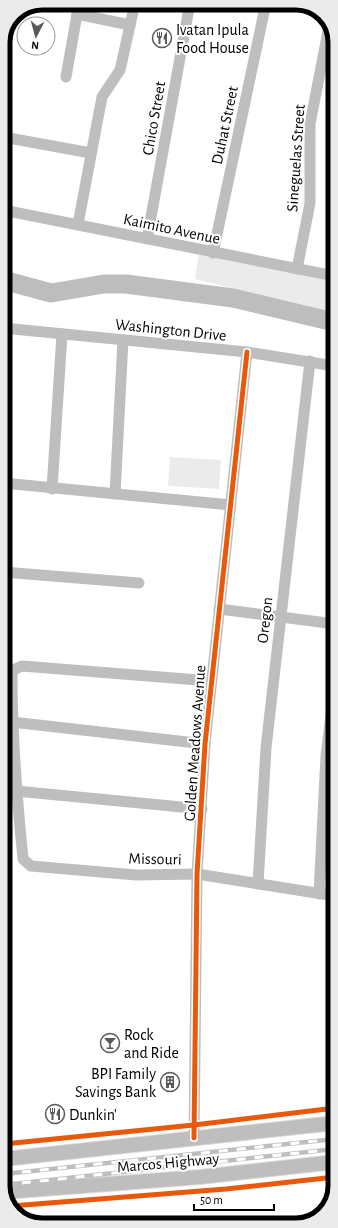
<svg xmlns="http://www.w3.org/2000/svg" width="338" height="1228" font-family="'Alegreya Sans',sans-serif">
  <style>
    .green { fill: #ebebeb }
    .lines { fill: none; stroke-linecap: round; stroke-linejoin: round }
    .river { stroke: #bdbdbd; stroke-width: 19 }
    .major-casing { stroke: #dbdbdb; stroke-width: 16 }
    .minor { stroke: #bebebe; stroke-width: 11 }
    .major { stroke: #bebebe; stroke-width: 14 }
    .rail-casing { stroke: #bebebe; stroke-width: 4.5 }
    .rail { stroke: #fff; stroke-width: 3; stroke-dasharray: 9; stroke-linecap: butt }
    .cycleway-casing { stroke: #fff; stroke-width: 8 }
    .cycleway { stroke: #e8590c; stroke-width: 5 }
    .labels { text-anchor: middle; stroke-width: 4; stroke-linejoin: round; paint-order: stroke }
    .poi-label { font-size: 16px; fill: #000; stroke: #fff; text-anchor: start }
    .street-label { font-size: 16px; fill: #000; stroke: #fff }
    .rim { fill: none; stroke: #000; stroke-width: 5 }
  </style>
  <rect width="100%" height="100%" fill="#fff"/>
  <g class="green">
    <path d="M199,254L334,282V313L195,279Z"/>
    <path d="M170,457L221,460L219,489L168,486Z"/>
  </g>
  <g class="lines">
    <path class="river" d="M3,280L51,293L104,284H126L233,298L334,322"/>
    <defs>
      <g id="major">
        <path d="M4,1159L335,1123"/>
        <path d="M4,1192L200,1177L335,1162"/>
      </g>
    </defs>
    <use href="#major" class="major-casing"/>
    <g class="minor">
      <path d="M77,14L130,25"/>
      <path d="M3,48L6,36"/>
      <path d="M66,77L79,3"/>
      <path d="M3,137L91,153"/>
      <path d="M3,210L334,276"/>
      <path d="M78,224L102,97L120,70L135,3"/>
      <path d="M147,239L190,3"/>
      <path d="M213,253L266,3"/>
      <path d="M297,269L310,203V124L329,26"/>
      <path d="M3,328L247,352L334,366"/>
      <path d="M3,483L231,505"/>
      <path d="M52,489L62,334"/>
      <path d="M115,494L123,340"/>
      <path d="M3,572L139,583"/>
      <path d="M219,609L335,624"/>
      <path d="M211,681L22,666L13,670L12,677C12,738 17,799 23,859L31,866L136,875L197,874L335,896"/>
      <path d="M12,722L205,744"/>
      <path d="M16,791L202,809"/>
      <path d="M258,884L266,748L310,361"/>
      <path d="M319,894L326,756L335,682"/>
      <path d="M194,1138L197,874L205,744L247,352"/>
    </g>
    <use href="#major" class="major"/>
    <defs>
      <g id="rail">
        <path d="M4,1174L335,1139"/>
        <path d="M4,1185L335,1149"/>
      </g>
    </defs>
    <use href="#rail" class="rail-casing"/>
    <use href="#rail" class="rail"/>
    <defs>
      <g id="cycleway">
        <path d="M194,1138L197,874L205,744L247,352"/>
        <path d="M4,1144L194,1125L335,1108"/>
        <path d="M11,1206L226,1189L335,1177"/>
      </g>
    </defs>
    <use href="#cycleway" class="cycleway-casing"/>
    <use href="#cycleway" class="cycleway"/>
  </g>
  <defs>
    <symbol id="restaurant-ring" viewBox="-11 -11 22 22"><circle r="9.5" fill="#fff" stroke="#595959" stroke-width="1.5"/><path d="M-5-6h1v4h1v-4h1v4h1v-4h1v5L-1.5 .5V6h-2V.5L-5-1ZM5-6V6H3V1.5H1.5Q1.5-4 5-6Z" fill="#595959"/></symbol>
    <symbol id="bar-ring" viewBox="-11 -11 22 22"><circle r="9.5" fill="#fff" stroke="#595959" stroke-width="1.5"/><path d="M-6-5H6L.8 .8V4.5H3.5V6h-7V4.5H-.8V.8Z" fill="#595959"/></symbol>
    <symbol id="building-ring" viewBox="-11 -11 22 22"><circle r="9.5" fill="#fff" stroke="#595959" stroke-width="1.5"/><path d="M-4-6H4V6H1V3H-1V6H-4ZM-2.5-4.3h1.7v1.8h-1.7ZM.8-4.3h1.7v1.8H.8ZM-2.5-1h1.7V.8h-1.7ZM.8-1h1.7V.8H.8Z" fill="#595959"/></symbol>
  </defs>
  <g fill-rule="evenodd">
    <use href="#restaurant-ring" x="151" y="27" width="22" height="22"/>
    <use href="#bar-ring" x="99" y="1032" width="22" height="22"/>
    <use href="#building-ring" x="159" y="1071" width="22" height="22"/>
    <use href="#restaurant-ring" x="44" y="1103" width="22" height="22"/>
  </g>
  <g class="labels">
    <g class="poi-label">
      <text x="176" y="35">Ivatan Ipula<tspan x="176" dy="18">Food House</tspan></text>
      <text x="124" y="1040">Rock<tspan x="124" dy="18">and Ride</tspan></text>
      <text x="156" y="1079" text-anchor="end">BPI Family<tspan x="156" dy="18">Savings Bank</tspan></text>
      <text x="69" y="1120">Dunkin'</text>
    </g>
    <g class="street-label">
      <text transform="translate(153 118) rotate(-80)" y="6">Chico Street</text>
      <text transform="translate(224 125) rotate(-78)" y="6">Duhat Street</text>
      <text transform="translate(295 158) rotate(-86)" y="6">Sineguelas Street</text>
      <text transform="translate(172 228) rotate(12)" y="6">Kaimito Avenue</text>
      <text transform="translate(171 329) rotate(6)" y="6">Washington Drive</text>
      <text transform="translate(264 620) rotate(-84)" y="6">Oregon</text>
      <text transform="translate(194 743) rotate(-86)" y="6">Golden Meadows Avenue</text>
      <text transform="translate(155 858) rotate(1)" y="6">Missouri</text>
      <text transform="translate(168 1162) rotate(-5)" y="6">Marcos Highway</text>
    </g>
  </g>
  <path d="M0 0H338V1228H0ZM42 10H296A32 32 0 0 1 328 42V1186A32 32 0 0 1 296 1218H42A32 32 0 0 1 10 1186V42A32 32 0 0 1 42 10Z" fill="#ebebeb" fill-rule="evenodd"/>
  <path class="rim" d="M42 10H296A32 32 0 0 1 328 42V1186A32 32 0 0 1 296 1218H42A32 32 0 0 1 10 1186V42A32 32 0 0 1 42 10Z"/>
  <g transform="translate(36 36) rotate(186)"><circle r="19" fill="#ffffff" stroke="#999999"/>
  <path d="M0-3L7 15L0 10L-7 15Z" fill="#595959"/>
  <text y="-6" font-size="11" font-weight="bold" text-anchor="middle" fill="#000000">N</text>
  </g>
  <path d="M194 1204v6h80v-6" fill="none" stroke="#000000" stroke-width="2"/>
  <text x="200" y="1204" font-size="12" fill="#000000" stroke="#ffffff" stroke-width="3" paint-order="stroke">50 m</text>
</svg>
